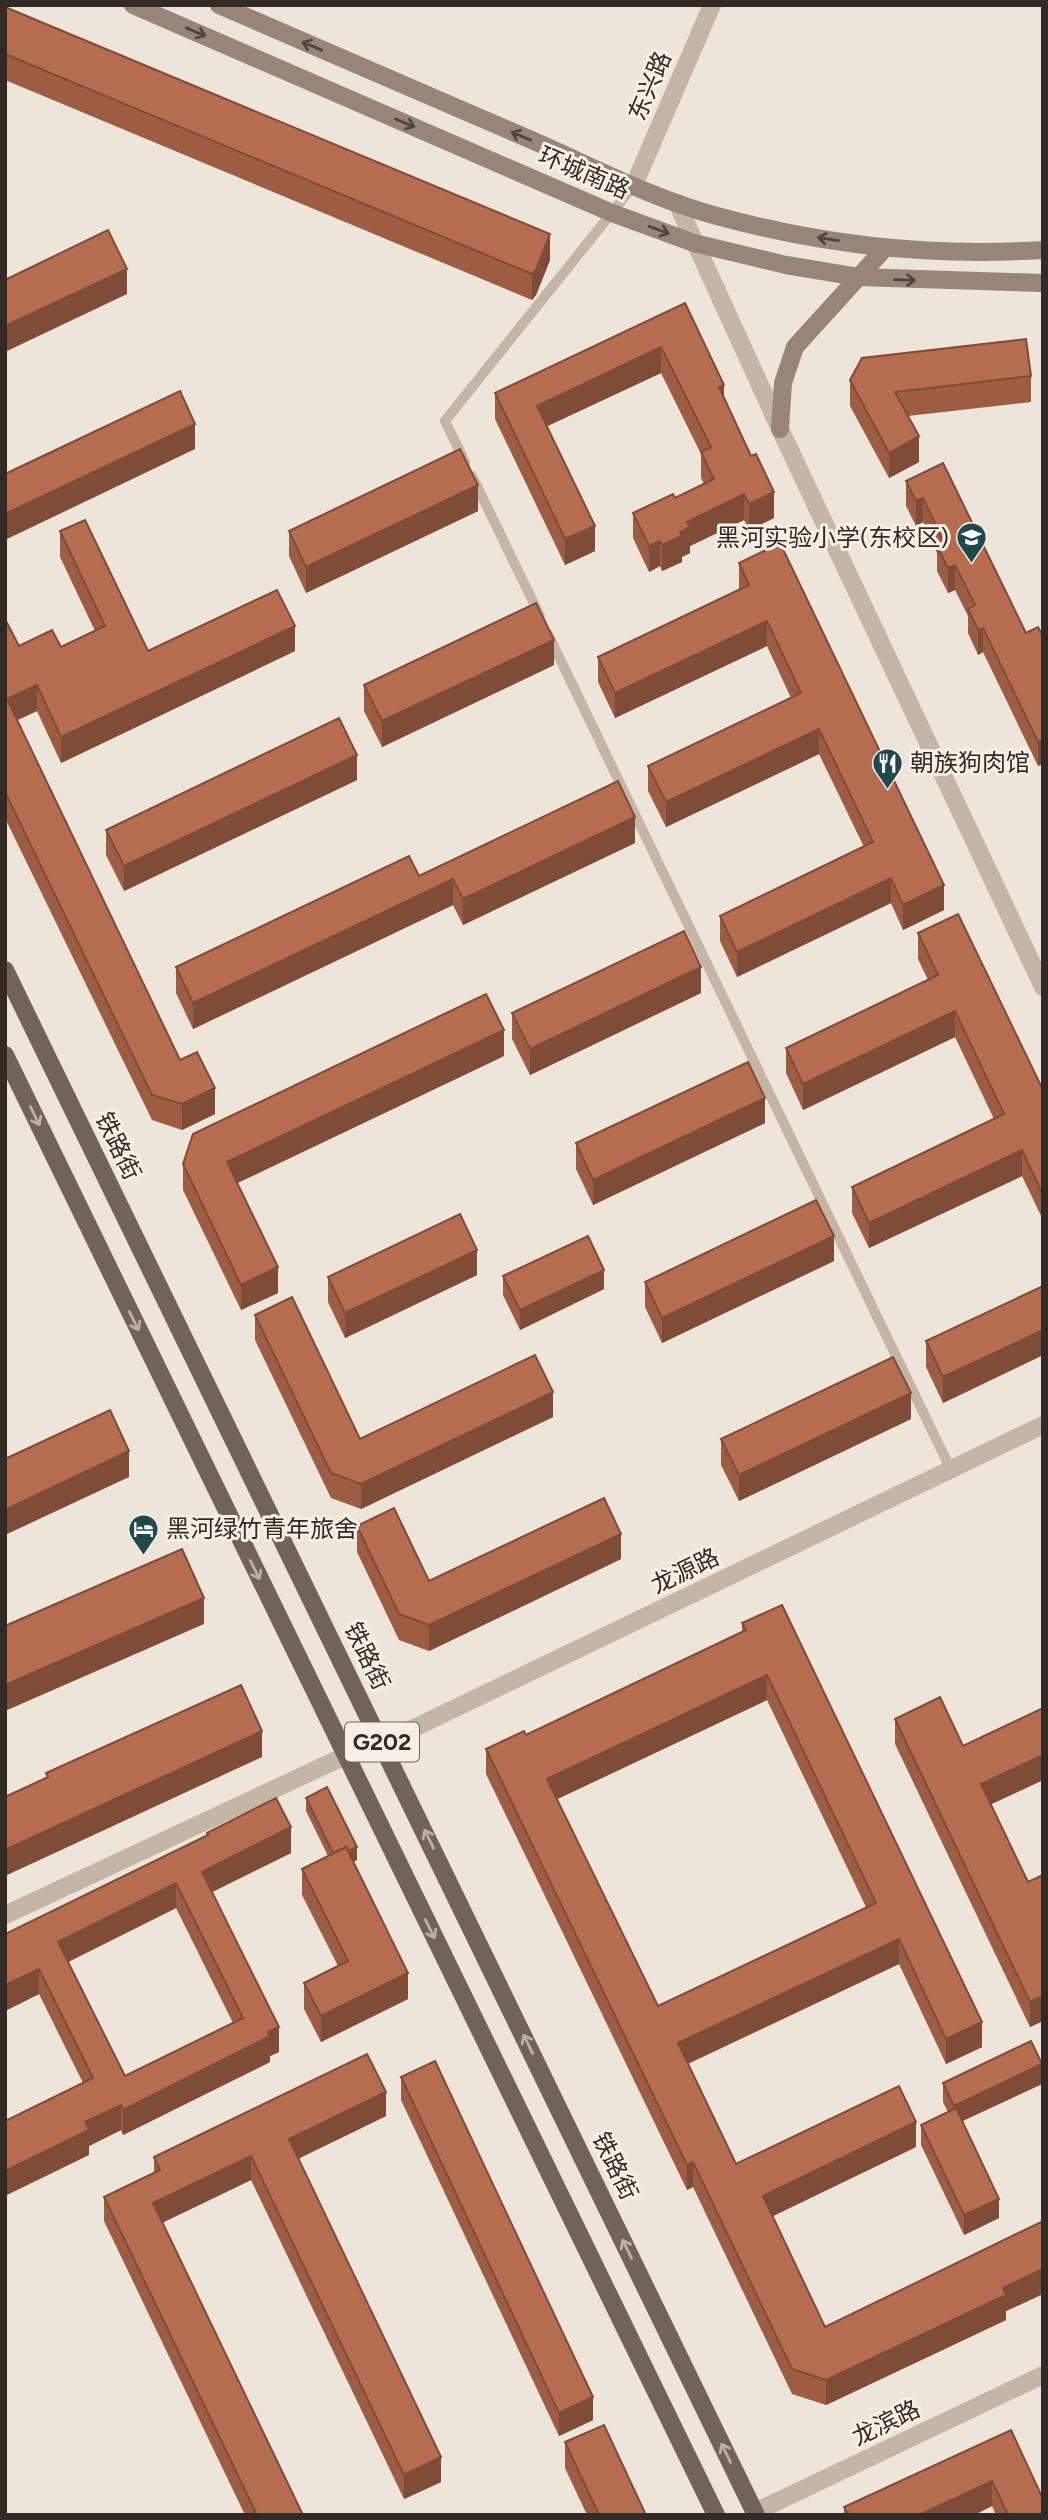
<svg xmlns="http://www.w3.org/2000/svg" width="1048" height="2520" font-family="Figtree,'Noto Sans SC',sans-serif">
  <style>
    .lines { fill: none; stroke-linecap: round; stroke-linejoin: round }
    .lane { stroke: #c4b5a7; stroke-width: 10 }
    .street { stroke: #c4b5a7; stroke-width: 18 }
    .secondary { stroke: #978579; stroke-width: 18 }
    .primary { stroke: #716359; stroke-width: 18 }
    .wall { fill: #9d5d43; fill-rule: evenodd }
    .shaded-wall { fill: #7f4c37 }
    .building { fill: #b66c4e; stroke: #7f4c37; stroke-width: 2; fill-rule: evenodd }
    .oneway { stroke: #50453f }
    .oneway2 { stroke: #bab0a6 }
    .labels { text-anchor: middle; stroke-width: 6; stroke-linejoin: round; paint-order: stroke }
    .shield { fill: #f6efe5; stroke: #6c655f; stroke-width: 2 }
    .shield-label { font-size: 23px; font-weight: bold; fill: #312a26 }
    .street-label { font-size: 24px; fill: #312a26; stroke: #f6efe5 }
    .poi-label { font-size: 24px; fill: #312a26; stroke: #f6efe5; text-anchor: start }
  </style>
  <rect width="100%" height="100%" fill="#ede5d9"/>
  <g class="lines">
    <g class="lane">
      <path d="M465,462L445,421L634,185"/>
      <path d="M472,476L540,616"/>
      <path d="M548,634L951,1470"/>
    </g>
    <g class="street">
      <path d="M634,185L712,5"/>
      <path d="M677,203L780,429L1043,987"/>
      <path d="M5,1915L345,1756L383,1743L1043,1425"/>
      <path d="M755,2512L1043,2375"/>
    </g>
    <g class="secondary">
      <path d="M133,5L612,213L694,243L786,265L858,277L1043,283"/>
      <path d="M219,5C324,51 430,96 536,142C595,168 654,199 717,216C823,245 933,257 1043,250"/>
      <path d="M780,429L783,383L795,347L885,248"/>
    </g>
    <g class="primary">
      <path d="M5,970L756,2515"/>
      <path d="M5,1055L716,2515"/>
    </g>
  </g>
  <g class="wall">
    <path d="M5,7L550,260L536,295L532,300L5,80Z"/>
    <path d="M685,303L774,518L749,530L744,520L690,546V553L682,557V562L662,571L660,566L649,572L633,538V513L675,498L704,484L701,478V454L661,373L547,426L595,551L565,565L495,419V393Z"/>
    <path d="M1031,376V402L908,416L919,462L889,478L850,406V380Z"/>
    <path d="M943,463L1026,633L1038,627V766L983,652L978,655L968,633V616L955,590L948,593L937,571V553L923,522L916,526L906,506V481Z"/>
    <path d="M478,511L306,593L289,556V531Z"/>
    <path d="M60,531L148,651H295L61,763L37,711L17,720L180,1060L215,1114L182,1130L152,1120L5,818V619L19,646L61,647L95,631L60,557Z"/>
    <path d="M739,563L944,910L903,930L891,903L737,977L720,941V916L864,847L819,754L666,827L648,791V766L791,698L767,646L615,718L598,682V657L739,590Z"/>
    <path d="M554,665L382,747L364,711V685Z"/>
    <path d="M357,780L124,891L106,855V830Z"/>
    <path d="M635,843L463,925L453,905L193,1029L176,993V967L419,876Z"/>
    <path d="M918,933L1043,1090V1220L1022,1176L869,1248L852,1213V1187L994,1119L955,1037L803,1110L786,1073V1048L928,980L918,959Z"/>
    <path d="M701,993L530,1075L512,1039V1013Z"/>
    <path d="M504,1056L237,1183L278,1293L241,1310L183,1190V1164Z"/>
    <path d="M765,1123L593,1205L576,1169V1143Z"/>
    <path d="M834,1261L662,1343L645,1307V1282Z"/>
    <path d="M477,1275L345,1338L328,1302V1277Z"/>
    <path d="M503,1276L604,1289L520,1330L503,1295Z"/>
    <path d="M1043,1286V1355L943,1403L926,1367V1341Z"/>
    <path d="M255,1315L360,1439L553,1417L361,1509L331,1498L255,1340Z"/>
    <path d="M911,1419L739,1501L721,1465V1439Z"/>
    <path d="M357,1526L429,1581L621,1559L429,1651L399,1640L357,1552Z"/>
    <path d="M742,1623L982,2047L946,2064L899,1964L688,2064L736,2164L916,2147L772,2216L825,2327L1043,2221V2294L1006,2311V2320L826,2405L792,2394L693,2187L687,2190L486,1774V1749L526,1735L742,1632ZM767,1700L866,1907L658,2006L557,1799Z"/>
    <path d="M1043,1708V1780L991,1804L1028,1882L1043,1875V2021L1030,2027L895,1744V1719L963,1746Z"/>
    <path d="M306,1798L357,1860L353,1862L408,1999L321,2042L304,2009V1983L338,1966L302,1895V1869L328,1856L306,1811Z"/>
    <path d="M207,1833L291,1853L212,1892L279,2052L270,2056V2062L123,2135L121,2130L89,2146V2155L83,2083L39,1994L5,2011V1934L207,1836ZM176,1908L233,2023L125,2076L68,1962Z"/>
    <path d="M401,2077L593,2420L559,2436L401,2100Z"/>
    <path d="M943,2083L1042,2084L962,2121L999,2218L964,2235L921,2145V2125L948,2112L943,2102Z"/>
    <path d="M386,2116L298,2159L441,2482L404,2499L251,2180L162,2223L303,2515H245L104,2221V2197L154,2173V2157Z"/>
    <path d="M1011,2430L1043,2515H996L992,2506L974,2515H844V2507Z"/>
    <path d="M565,2442L646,2515H587L565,2468Z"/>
  </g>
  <g class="shaded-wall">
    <path d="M550,234V260L536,295L532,300V274Z"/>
    <path d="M127,269V294L5,352V326Z"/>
    <path d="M661,347V373L537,431V406Z"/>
    <path d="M724,385V411L719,387Z"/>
    <path d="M195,424V449L5,540V514Z"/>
    <path d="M919,436V462L889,478V453Z"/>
    <path d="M478,485V511L306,593V567Z"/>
    <path d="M774,492V518L749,530V504Z"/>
    <path d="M744,494V520L690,546V553L682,557V562L662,571V545L680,532L687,522Z"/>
    <path d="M923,498V522L916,526V501Z"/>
    <path d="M595,526V551L565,565V539Z"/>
    <path d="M660,541V566L649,572V546Z"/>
    <path d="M955,565V590L948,593V568Z"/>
    <path d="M767,621V646L615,718V693Z"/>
    <path d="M295,626V651L61,763V737Z"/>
    <path d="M983,628V652L978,655V630Z"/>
    <path d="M554,640V665L382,747V721Z"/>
    <path d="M37,685V711L7,725V699Z"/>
    <path d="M819,729V754L666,827V802Z"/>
    <path d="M1043,739V764L1038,766V742Z"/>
    <path d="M357,755V780L124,891V866Z"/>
    <path d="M635,817V843L463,925V899Z"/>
    <path d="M891,878V903L737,977V952Z"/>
    <path d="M453,879V905L193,1029V1003Z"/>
    <path d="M944,885V910L903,930V905Z"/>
    <path d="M701,967V993L530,1075V1049Z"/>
    <path d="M955,1011V1037L803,1110V1084Z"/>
    <path d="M504,1030V1056L227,1188V1162Z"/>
    <path d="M215,1088V1114L182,1130V1104Z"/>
    <path d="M765,1098V1123L593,1205V1180Z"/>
    <path d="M1022,1150V1176L869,1248V1223Z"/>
    <path d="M834,1236V1261L662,1343V1318Z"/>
    <path d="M477,1250V1275L345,1338V1313Z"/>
    <path d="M278,1267V1293L241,1310V1285Z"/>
    <path d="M604,1270V1289L520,1330V1310Z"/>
    <path d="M1043,1330V1355L943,1403V1377Z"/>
    <path d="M553,1392V1417L361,1509V1484Z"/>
    <path d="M911,1393V1419L739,1501V1475Z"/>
    <path d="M129,1451V1477L5,1535V1510Z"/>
    <path d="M621,1534V1559L429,1651V1625Z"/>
    <path d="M204,1598V1624L5,1711V1685Z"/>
    <path d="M767,1675V1700L547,1804V1779Z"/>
    <path d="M262,1731V1757L5,1876V1850Z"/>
    <path d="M1043,1755V1780L981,1809V1784Z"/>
    <path d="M291,1827V1853L202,1897V1872Z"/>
    <path d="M357,1847V1860L335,1871V1858Z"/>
    <path d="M176,1883V1908L58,1967V1942Z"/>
    <path d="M899,1939V1964L678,2068V2043Z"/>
    <path d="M39,1969V1994L5,2011V1985Z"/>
    <path d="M408,1973V1999L321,2042V2016Z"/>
    <path d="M1043,1996V2021L1030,2027V2002Z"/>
    <path d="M982,2022V2047L946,2064V2039Z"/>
    <path d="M279,2027V2052L270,2056V2062L123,2135V2110Z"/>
    <path d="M1042,2064V2084L954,2125V2106Z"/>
    <path d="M386,2092V2116L289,2163V2139Z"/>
    <path d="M121,2105V2130L89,2146V2155L5,2196V2171L85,2122Z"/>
    <path d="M916,2122V2147L763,2221V2196Z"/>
    <path d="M251,2156V2180L153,2227V2203Z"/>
    <path d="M693,2162V2187L687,2190V2165Z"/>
    <path d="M999,2199V2218L964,2235V2215Z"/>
    <path d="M1043,2269V2294L1006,2311V2320L826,2405V2380L1003,2288Z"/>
    <path d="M593,2397V2420L559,2436V2413Z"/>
    <path d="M441,2457V2482L404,2499V2475Z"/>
    <path d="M992,2481V2506L974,2515H919Z"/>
  </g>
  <g class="building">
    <path d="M5,7L550,234L536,270L532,274L5,54Z"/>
    <path d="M108,230L127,269L5,326V280Z"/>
    <path d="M685,303L724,385L719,387L751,456L756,454L774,492L749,504L744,494L687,522L690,527L680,532L682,536L662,545L660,541L649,546L633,513L673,494L675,498L714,479L701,452L711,447L661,347L537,406L595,526L565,539L495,393Z"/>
    <path d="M1026,339L1031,376L895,392L919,436L889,453L850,380L862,358Z"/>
    <path d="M180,391L195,424L5,514V474Z"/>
    <path d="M460,449L478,485L306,567L289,531Z"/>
    <path d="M943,463L1026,633L1038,627L1042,635L1043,634V739L1038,742L983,628L978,630L968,609L975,605L955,565L948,568L937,546L944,543L923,498L916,501L906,481Z"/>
    <path d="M85,520L148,651L277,590L295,626L61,737L37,685L7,699L180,1060L197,1052L215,1088L182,1104L152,1095L5,792V619L19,646L52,630L61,647L105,626L60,531Z"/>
    <path d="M780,543L944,885L903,905L891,878L737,952L720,916L873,842L819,729L666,802L648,766L801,693L767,621L615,693L598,657L749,585L739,563Z"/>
    <path d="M536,603L554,640L382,721L364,685Z"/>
    <path d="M339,718L357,755L124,866L106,830Z"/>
    <path d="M618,781L635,817L463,899L453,879L193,1003L176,967L409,856L419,876Z"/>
    <path d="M958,914L1043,1090V1195L1022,1150L869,1223L852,1187L1004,1114L955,1011L803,1084L786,1048L938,975L918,933Z"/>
    <path d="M684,931L701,967L530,1049L512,1013Z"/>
    <path d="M486,994L504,1030L227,1162L278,1267L241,1285L183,1164L193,1134Z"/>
    <path d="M748,1062L765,1098L593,1180L576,1143Z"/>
    <path d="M816,1200L834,1236L662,1318L645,1282Z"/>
    <path d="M460,1214L477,1250L345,1313L328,1277Z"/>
    <path d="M588,1236L604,1270L520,1310L503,1276Z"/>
    <path d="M1043,1286V1330L943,1377L926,1341Z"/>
    <path d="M292,1297L360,1439L535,1355L553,1392L361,1484L331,1473L255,1315Z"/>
    <path d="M893,1357L911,1393L739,1475L721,1439Z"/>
    <path d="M110,1410L129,1451L5,1510V1459Z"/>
    <path d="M604,1498L621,1534L429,1625L399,1614L357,1526L394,1508L429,1581Z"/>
    <path d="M182,1549L204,1598L5,1685V1626Z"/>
    <path d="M782,1605L982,2022L946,2039L899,1939L678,2043L736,2164L899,2086L916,2122L763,2196L825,2327L1043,2221V2269L1003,2288L1006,2295L826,2380L792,2369L693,2162L687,2165L486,1749L524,1731L526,1735L746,1630L742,1623ZM767,1675L876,1903L658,2006L547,1779Z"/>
    <path d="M241,1685L262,1731L5,1850V1797L48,1777L46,1773Z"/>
    <path d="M940,1697L963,1746L1043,1708V1755L981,1784L1028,1882L1043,1875V1996L1030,2002L895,1719Z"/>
    <path d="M327,1787L357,1847L348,1851L346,1847L333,1853L306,1798Z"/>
    <path d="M276,1798L291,1827L202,1872L279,2027L268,2032L270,2036L123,2110L121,2105L85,2122L89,2130L5,2171V2121L93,2078L39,1969L5,1985V1934L208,1835L207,1833ZM176,1883L243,2018L125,2076L58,1942Z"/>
    <path d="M346,1847L408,1973L321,2016L304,1983L348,1961L302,1869Z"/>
    <path d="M1031,2041L1042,2064L954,2106L943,2083Z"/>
    <path d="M367,2054L386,2092L289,2139L441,2457L404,2475L251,2156L153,2203L303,2515H257L104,2197L160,2170L154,2157Z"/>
    <path d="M435,2061L593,2397L559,2413L401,2077Z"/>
    <path d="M956,2108L999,2199L964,2215L921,2125Z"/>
    <path d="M604,2425L646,2515H599L565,2442Z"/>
    <path d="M1011,2430L1043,2499V2515H1008L992,2481L919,2515H848L844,2507Z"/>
  </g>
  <defs><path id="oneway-shaft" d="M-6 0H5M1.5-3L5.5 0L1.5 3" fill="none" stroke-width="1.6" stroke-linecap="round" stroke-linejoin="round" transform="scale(1.75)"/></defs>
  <g class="oneway">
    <use href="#oneway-shaft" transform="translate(196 32) rotate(23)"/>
    <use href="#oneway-shaft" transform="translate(312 46) rotate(-157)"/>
    <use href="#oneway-shaft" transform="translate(405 123) rotate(23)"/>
    <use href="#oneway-shaft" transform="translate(521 136) rotate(-157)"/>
    <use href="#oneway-shaft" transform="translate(659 230) rotate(20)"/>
    <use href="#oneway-shaft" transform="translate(828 239) rotate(-171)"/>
    <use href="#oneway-shaft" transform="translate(905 280) rotate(2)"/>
  </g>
  <g class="oneway2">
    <use href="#oneway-shaft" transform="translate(35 1116) rotate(64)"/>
    <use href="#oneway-shaft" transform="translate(134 1321) rotate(64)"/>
    <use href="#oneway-shaft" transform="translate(255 1570) rotate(64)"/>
    <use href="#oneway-shaft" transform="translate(429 1839) rotate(-116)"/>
    <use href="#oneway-shaft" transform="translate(430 1929) rotate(64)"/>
    <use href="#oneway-shaft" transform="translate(528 2044) rotate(-116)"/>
    <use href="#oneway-shaft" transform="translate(627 2249) rotate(-116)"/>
    <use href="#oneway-shaft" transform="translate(726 2453) rotate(-116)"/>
  </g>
  <defs>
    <symbol id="school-pin" viewBox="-11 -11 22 30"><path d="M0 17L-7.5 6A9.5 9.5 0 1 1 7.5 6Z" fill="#21484d" stroke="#f6efe5"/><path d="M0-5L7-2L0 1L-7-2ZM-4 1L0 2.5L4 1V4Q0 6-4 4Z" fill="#fff"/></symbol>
    <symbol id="restaurant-pin" viewBox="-11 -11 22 30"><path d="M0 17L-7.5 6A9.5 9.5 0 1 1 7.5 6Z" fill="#21484d" stroke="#f6efe5"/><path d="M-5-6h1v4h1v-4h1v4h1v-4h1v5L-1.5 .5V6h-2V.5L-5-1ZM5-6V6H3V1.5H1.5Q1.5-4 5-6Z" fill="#fff"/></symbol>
    <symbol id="hotel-pin" viewBox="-11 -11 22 30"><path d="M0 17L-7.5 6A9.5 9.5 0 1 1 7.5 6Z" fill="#21484d" stroke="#f6efe5"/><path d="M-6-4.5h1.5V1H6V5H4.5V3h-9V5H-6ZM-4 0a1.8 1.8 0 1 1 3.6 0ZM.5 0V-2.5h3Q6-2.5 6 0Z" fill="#fff"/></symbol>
  </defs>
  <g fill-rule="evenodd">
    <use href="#school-pin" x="954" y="520" width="35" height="47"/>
    <use href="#restaurant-pin" x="870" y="746" width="35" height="47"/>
    <use href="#hotel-pin" x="126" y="1512" width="35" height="47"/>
  </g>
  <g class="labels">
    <rect class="shield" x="345" y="1722.5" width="74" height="39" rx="5"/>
    <g class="shield-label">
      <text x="382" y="1750">G202</text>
    </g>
    <g class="street-label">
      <text transform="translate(650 86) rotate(-67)" y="8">东兴路</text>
      <text transform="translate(584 173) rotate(23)" y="8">环城南路</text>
      <text transform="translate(118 1146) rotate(64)" y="8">铁路街</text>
      <text transform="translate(685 1571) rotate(-26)" y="8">龙源路</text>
      <text transform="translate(367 1656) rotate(64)" y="8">铁路街</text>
      <text transform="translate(615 2166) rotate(64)" y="8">铁路街</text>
      <text transform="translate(886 2423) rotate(-26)" y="8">龙滨路</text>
    </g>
    <g class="poi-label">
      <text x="949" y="546" text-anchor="end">黑河实验小学(东校区)</text>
      <text x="910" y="771">朝族狗肉馆</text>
      <text x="166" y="1537">黑河绿竹青年旅舍</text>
    </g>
  </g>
  <rect width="1048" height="2520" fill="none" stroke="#312a26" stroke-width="14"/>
</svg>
